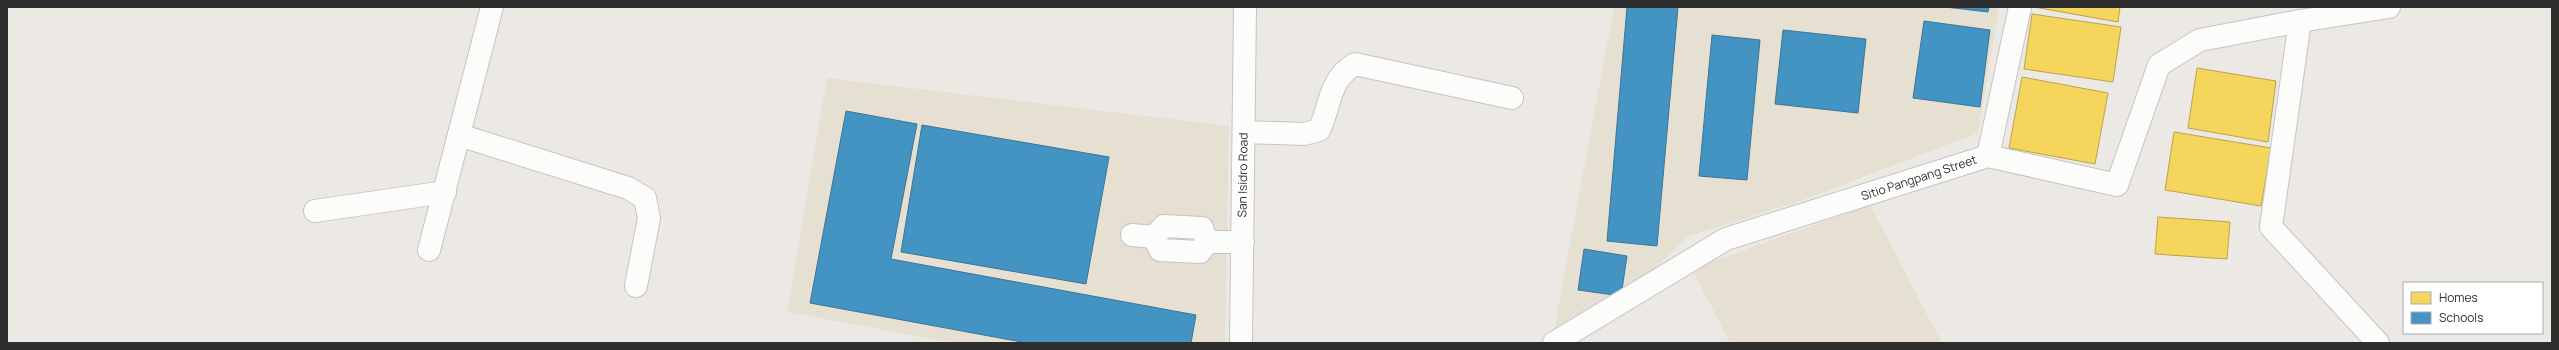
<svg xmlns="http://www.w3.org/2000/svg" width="2559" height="350" font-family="Manrope,sans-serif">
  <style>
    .education { fill: #e6e0d3 }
    .homes { fill: #f6d55c; stroke: #baa34e }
    .schools { fill: #4393c3; stroke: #3d7596 }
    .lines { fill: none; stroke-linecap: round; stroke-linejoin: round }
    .lane-casing { stroke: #c5c4c5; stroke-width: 24 }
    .street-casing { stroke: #c5c4c5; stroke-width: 24 }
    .secondary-casing { stroke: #c5c4c5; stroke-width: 24 }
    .lane { stroke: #fcfcfb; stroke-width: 22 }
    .street { stroke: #fcfcfb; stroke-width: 22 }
    .secondary { stroke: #fcfcfb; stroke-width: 22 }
    .labels { text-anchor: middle; stroke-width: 4; stroke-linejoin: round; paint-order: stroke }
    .street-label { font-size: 12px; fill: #2e2e2e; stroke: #fff }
  </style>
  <rect width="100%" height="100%" fill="#ece8e4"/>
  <g class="education">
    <path d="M1614,7H1999L1978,133L1803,200L1689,236L1625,296L1553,335Z"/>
    <path d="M827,78L1229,126L1225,343H954L787,312Z"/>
    <path d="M1870,205L1942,343H1730L1692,269Z"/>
  </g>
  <g class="homes">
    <path d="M2034,7H2120L2118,22Z"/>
    <path d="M2032,14L2121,27L2113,82L2024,69Z"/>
    <path d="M2197,68L2276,81L2268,142L2188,128Z"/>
    <path d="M2022,77L2108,93L2095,164L2009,148Z"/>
    <path d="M2174,132L2271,148L2261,206L2165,190Z"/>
    <path d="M2158,217L2230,222L2227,259L2155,254Z"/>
  </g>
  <g class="schools">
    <path d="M1627,7H1678L1657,246L1607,241Z"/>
    <path d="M1945,7H1989L1988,12Z"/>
    <path d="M1924,21L1990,30L1980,107L1913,98Z"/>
    <path d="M1783,30L1866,39L1858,113L1775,104Z"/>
    <path d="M1712,35L1760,40L1747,180L1699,176Z"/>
    <path d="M846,111L917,124L891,259L1196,315L1191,343H1027L810,303Z"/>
    <path d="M922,125L1109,157L1086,284L901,252Z"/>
    <path d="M1584,249L1627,256L1621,296L1578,290Z"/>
  </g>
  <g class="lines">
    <defs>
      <g id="lane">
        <path d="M315,211L445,192"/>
        <path d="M1132,235L1154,237L1160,250L1200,252L1207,242H1243"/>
        <path d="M1154,237L1164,226L1202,228L1207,242"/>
      </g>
      <g id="street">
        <path d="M2300,21L2271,227L2378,343"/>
        <path d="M1244,132L1304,134L1319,130C1331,106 1328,80 1355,64L1512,98"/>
        <path d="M459,135L628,188L645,198L649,218L636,286"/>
        <path d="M1988,156L2020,7"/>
        <path d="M429,250L492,7"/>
        <path d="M1554,343L1726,239L1988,156L2117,185L2159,65L2200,40L2300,21L2389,7"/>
      </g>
      <path id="secondary" d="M1241,343L1245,7"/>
    </defs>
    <use href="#lane" class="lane-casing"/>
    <use href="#street" class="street-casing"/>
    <use href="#secondary" class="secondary-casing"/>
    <use href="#lane" class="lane"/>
    <use href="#street" class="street"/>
    <use href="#secondary" class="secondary"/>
  </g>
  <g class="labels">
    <g class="street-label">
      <text transform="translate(1243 175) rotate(-89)" y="4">San Isidro Road</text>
      <text transform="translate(1919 178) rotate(-18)" y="4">Sitio Pangpang Street</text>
    </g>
  </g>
  <rect width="2559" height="350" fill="none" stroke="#2e2e2e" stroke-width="16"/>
  <rect x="2403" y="282" width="140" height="52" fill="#ffffff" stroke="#ababab"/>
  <rect x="2411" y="292" width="20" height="12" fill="#f6d55c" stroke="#ababab"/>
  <text x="2439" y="302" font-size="12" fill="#2e2e2e">Homes</text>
  <rect x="2411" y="312" width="20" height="12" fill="#4393c3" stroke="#ababab"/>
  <text x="2439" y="322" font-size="12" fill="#2e2e2e">Schools</text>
</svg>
